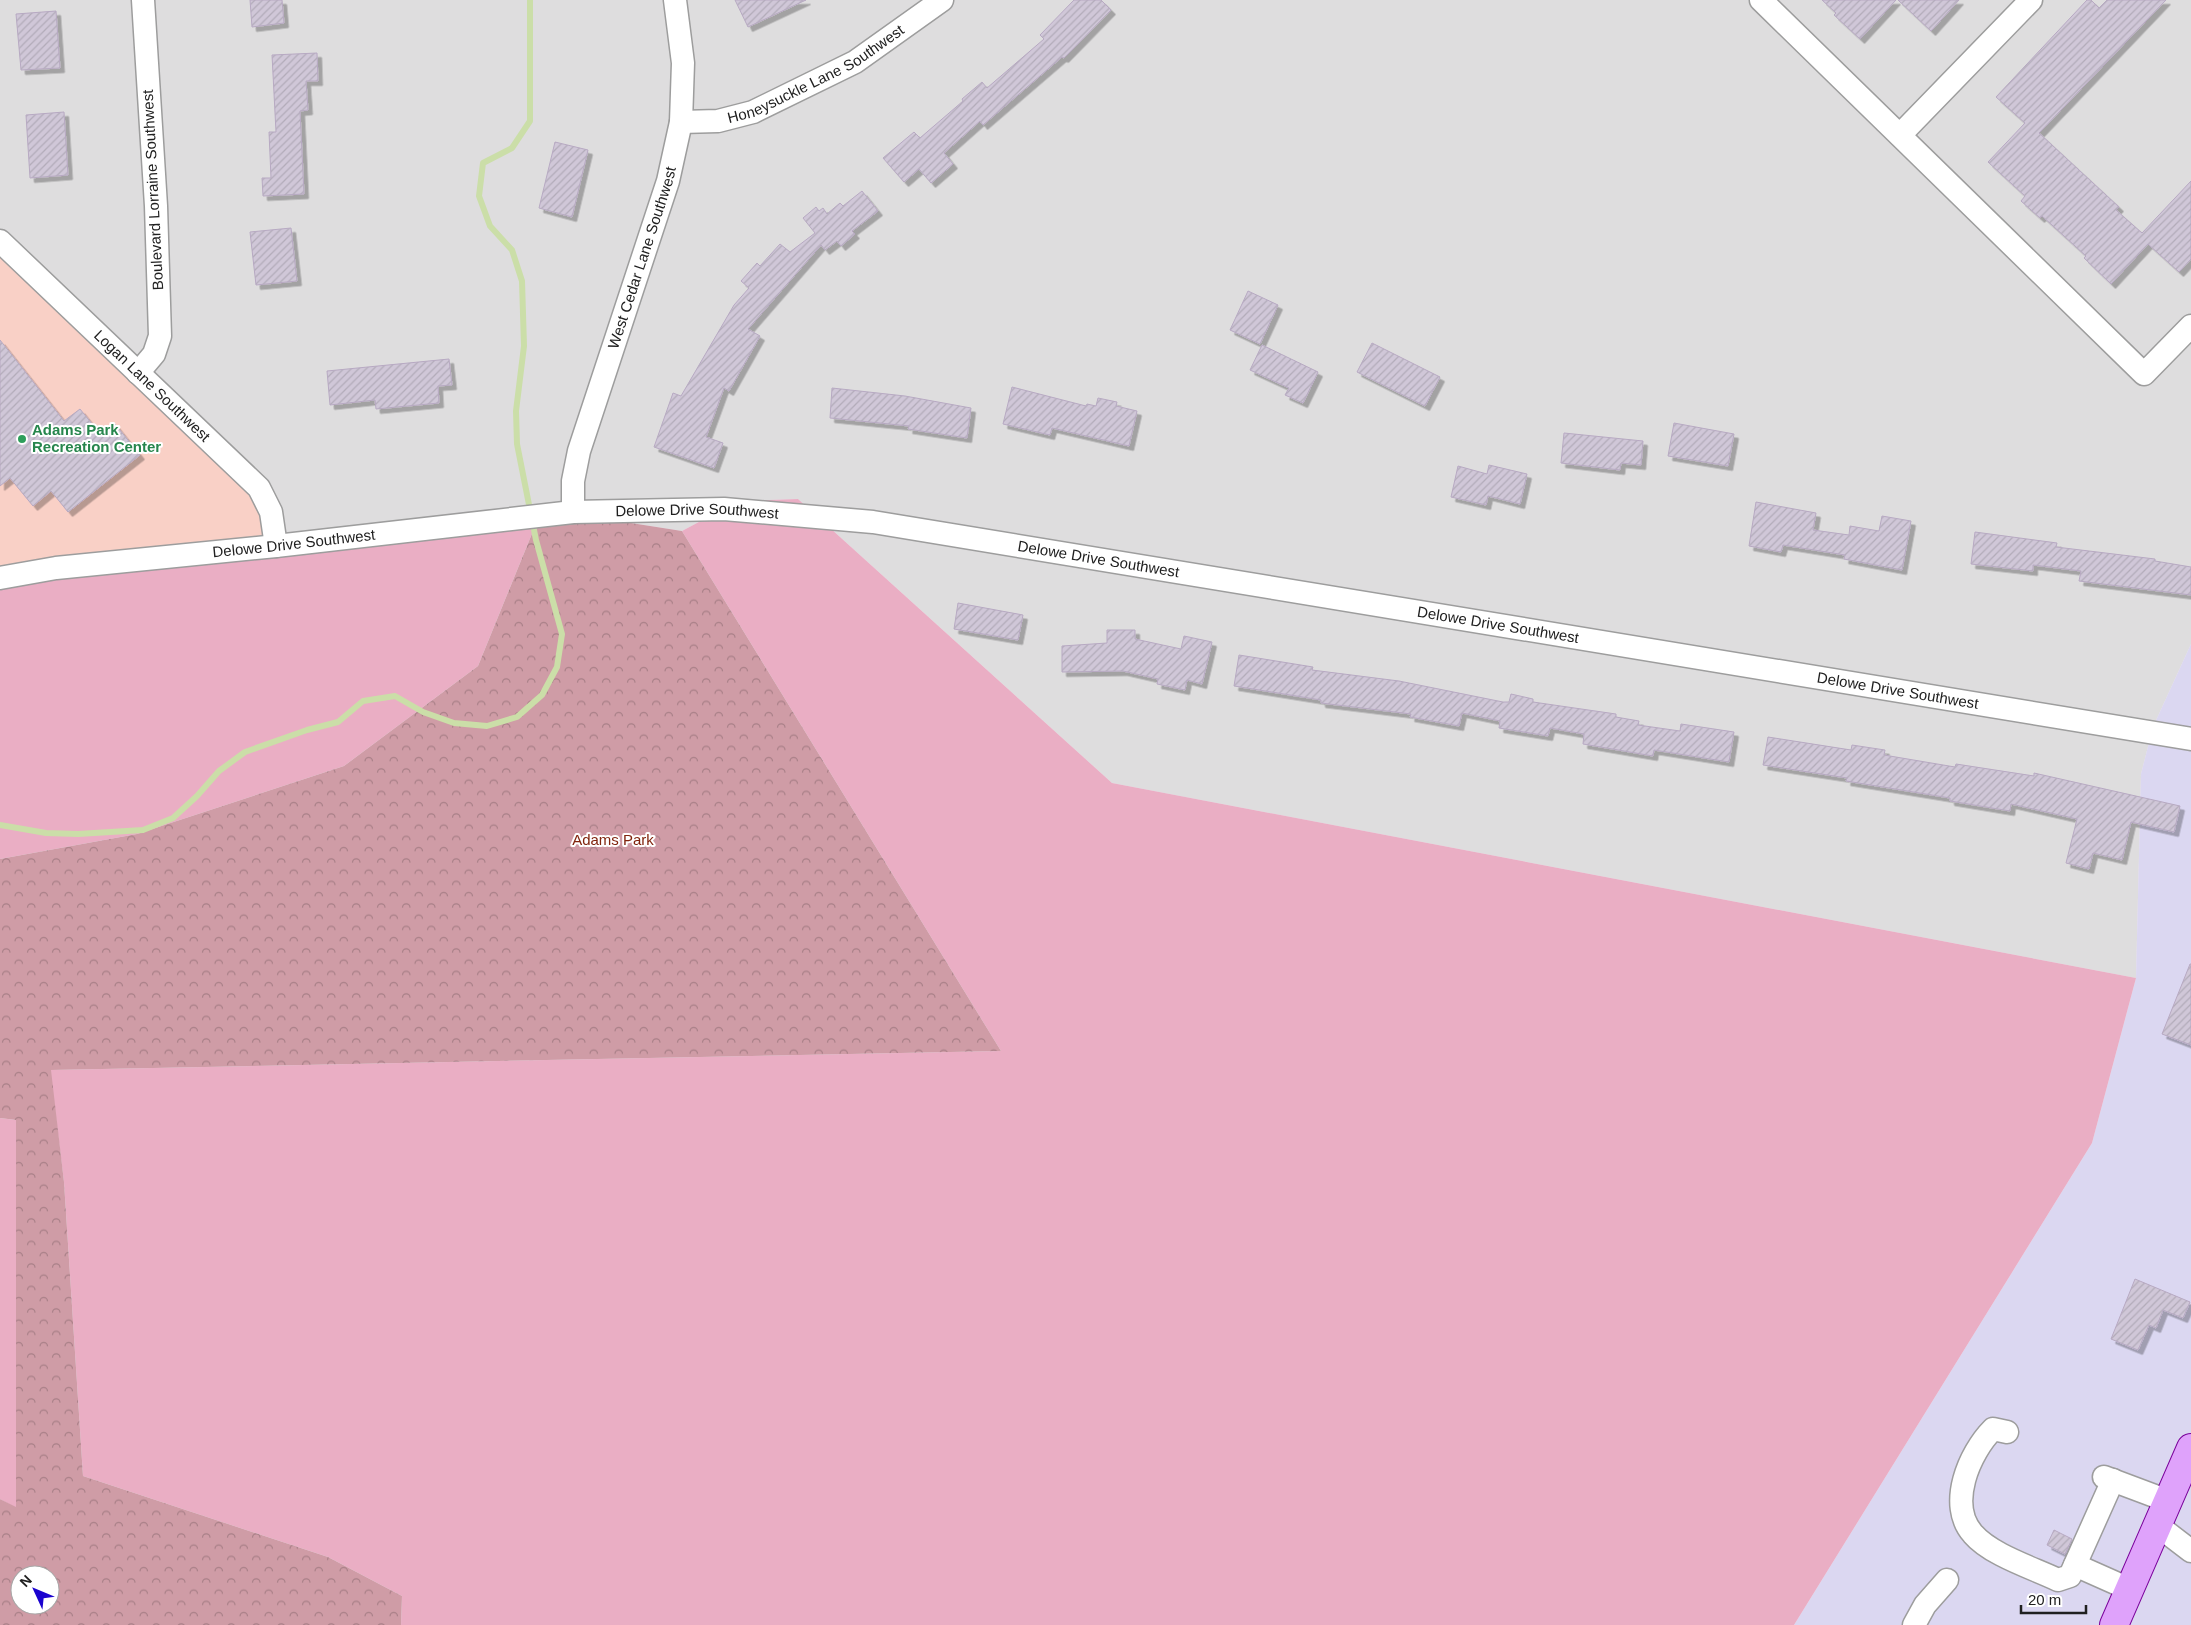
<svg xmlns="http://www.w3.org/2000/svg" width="2191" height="1625" font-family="Helvetica,sans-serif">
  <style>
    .residential { fill: #deddde }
    .commercial { fill: #dbd7f1 }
    .grass { fill: #eaaec4 }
    .forest { fill: url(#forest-crowns); fill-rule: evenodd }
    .park { fill: #f9d0c6 }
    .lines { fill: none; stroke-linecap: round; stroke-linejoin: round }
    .stream { stroke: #cbdea8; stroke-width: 6 }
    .building { fill: url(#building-hatch); stroke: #b7a9c2; filter: url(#shadow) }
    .minor-casing { stroke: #9d9d9d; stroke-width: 25 }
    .major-casing { stroke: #7a029b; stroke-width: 30 }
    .minor { stroke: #fff; stroke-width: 22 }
    .major { stroke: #dfa2fb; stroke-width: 28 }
    .leisure-dot { fill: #2e9e5b; stroke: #fff; stroke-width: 2 }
    .labels { text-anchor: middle; stroke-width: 4; stroke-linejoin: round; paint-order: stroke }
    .street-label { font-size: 15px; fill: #202020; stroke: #fff }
    .leisure-label { font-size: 15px; font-weight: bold; fill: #27864d; stroke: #fff; text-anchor: start }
    .park-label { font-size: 15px; fill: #80240d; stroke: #fff }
  </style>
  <defs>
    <pattern id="forest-crowns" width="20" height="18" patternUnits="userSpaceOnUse" patternTransform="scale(1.25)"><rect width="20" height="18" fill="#cf9ca6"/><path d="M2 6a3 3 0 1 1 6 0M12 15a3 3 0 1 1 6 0" fill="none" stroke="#a87f87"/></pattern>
    <pattern id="building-hatch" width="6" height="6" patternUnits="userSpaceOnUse" patternTransform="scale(1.25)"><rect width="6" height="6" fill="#d0c7d8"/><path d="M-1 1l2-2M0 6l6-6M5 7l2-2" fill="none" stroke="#b2abb9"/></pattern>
    <filter id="shadow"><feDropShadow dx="4.5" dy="4.5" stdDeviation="0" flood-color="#0004"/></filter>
  </defs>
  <rect width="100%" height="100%" fill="#efe7f1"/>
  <path class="residential" d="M0,0H2191V644L2153,727L2141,774L2136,978L1112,783L798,499L738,501L682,531L542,509L281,540L0,235Z"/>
  <path class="commercial" d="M2191,644V1625H1794L2092,1143L2136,978L2141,774L2153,727Z"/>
  <g class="grass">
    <path d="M798,499L1112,783L2136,978L2092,1143L1794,1625H401L402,1596L328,1557L83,1476L64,1182L50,1070L1001,1051L682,531L738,501Z"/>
    <path d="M542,509L478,666L344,766L137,834L0,859V582Z"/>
    <path d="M0,1118L16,1120V1508L0,1499Z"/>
  </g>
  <path class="forest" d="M542,509L682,531L1001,1051L51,1070L64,1182L83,1476L328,1557L402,1596L401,1625H0V1499L16,1507V1120L0,1118V859L137,834L344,766L478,666ZM20,1575H50V1605H20Z"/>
  <path class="park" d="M0,235L248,479L281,540L0,582Z"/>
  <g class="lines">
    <path class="stream" d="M0,825L46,833L78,834L143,830L173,818L197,796L219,771L245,752L307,730L338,722L363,701L395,696L423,712L454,723L487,726L517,717L542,695L557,667L562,634L536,540L517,444L516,411L524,346L522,281L512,250L490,226L479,196L483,163L512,148L530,121V0"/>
  </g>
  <g class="building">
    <path d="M250,0H282L284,23L252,27Z"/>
    <path d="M735,0H806L748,27Z"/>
    <path d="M1074,0H1101L1111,10L1064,58L1062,57L983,125L980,121L944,153L953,164L931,183L919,169L904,182L883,158L914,132L920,138L963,101L962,99L982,82L987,88L1044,39L1040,35Z"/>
    <path d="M1822,0H1896L1860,39L1834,15L1836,13Z"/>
    <path d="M1898,0H1959L1931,31Z"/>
    <path d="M2087,0H2091L2099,8L2107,0H2166L2039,133L2119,207L2116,210L2142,233L2191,181V259L2179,272L2148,244L2111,284L2084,258L2086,256L2042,216L2040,218L2021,201L2025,196L1988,162L2025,123L1996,97Z"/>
    <path d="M56,11L60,68L21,70L16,14Z"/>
    <path d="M317,53L318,81H306L308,110L300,111L304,194L263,196L262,178H271L269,132H276L272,55Z"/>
    <path d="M64,112L68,175L30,178L26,115Z"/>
    <path d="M555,142L588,150L572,217L539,208Z"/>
    <path d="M862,191L878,211L852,231L855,234L841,246L837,241L825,250L821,245L748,329L760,336L729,391L724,388L706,437L723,443L714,468L654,447L673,393L681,396L734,305L749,288L741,281L757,263L760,266L780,244L790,252L815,233L803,218L816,207L819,211L823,208L827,214L840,203L843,206Z"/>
    <path d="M291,228L297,281L256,285L250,232Z"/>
    <path d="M1248,291L1278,305L1260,344L1230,330Z"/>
    <path d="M0,340L64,421L80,409L101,435L115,424L140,455L68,512L51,491L33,506L10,478L0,486Z"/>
    <path d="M1372,343L1440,377L1425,406L1357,372Z"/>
    <path d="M1262,345L1318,372L1303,403L1285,395L1289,388L1250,370Z"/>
    <path d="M449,359L452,385L438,386L439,403L376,409L375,400L330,405L327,371Z"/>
    <path d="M1012,387L1086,406L1087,404L1096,406L1098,398L1117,402L1116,406L1137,411L1129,446L1052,428L1050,435L1003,424Z"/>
    <path d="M832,388L905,396L971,408L967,438L908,429L909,426L830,418Z"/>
    <path d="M1674,423L1734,434L1728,466L1668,456Z"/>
    <path d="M1564,433L1643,441L1641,465L1621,463L1620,470L1561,463Z"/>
    <path d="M1489,465L1527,474L1520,504L1488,496L1486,505L1451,497L1458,466L1487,474Z"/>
    <path d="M1756,502L1816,513L1813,530L1849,535L1850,526L1879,531L1882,516L1911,521L1902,570L1844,559L1845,555L1783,545L1781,552L1749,546Z"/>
    <path d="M1975,532L2057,543L2056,547L2155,559V561L2191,567V595L2079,581L2081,571L2033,565V571L1971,564Z"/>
    <path d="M958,603L1023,615L1018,640L954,629Z"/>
    <path d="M1107,630H1135V639L1181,649L1184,636L1212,642L1202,684L1187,680L1185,690L1157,684L1158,679L1123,671L1062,672V646L1107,643Z"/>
    <path d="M1239,655L1313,667L1312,670L1399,681L1503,702H1509L1511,694L1533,699V702L1616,714V717L1639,721L1638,725L1680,731L1681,724L1734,732L1729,762L1654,750L1653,756L1583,744L1584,734L1550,728L1548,736L1499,728L1500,721L1462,713L1459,726L1410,717L1411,714L1321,703V700L1234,686Z"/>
    <path d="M1768,737L1851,750L1852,745L1885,750L1884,755L1955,767L1956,764L2034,776V773L2180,806L2174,832L2131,822L2122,860L2093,853L2089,869L2066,863L2077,819L2011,804L2010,811L1950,801V798L1846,781L1847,778L1763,765Z"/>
    <path d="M2190,964H2191V1045L2162,1034Z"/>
    <path d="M2135,1279L2190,1302L2183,1318L2163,1310L2156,1328L2149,1325L2138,1350L2111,1339Z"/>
    <path d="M2054,1530L2072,1539L2065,1554L2047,1545Z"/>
  </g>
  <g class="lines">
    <defs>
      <g id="minor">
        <path d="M1761,0L2144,374L2191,326"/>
        <path id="s1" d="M681,122L718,121L753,112L855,62L942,0"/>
        <path d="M1900,135L2031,0"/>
        <path id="s2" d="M0,241L259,488L271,512L276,546"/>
        <path d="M138,373L154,354L160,336L156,206L143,0"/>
        <path id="s3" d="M573,512V481L579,451L668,181L681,122L683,63L675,0"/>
        <path id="s4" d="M0,578L56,568L276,546L573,512L724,509L873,522L2191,739"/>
        <path d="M2007,1432L1993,1429C1969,1453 1947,1505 1973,1534C1991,1555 2033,1568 2058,1580L2070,1576L2113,1480"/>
        <path d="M2104,1477L2168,1501"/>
        <path d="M2157,1525L2191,1551"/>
        <path d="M2075,1565L2129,1589"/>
        <path d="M1914,1625L1925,1605L1947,1580"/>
      </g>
      <path id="major" d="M2114,1625L2191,1448"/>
    </defs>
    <use href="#minor" class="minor-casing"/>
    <use href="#major" class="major-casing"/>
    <use href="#minor" class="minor"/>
    <use href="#major" class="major"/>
  </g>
  <circle class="leisure-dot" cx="22" cy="439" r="5"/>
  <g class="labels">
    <g class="street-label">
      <text dy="5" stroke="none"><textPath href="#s1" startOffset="146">Honeysuckle Lane Southwest</textPath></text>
      <text transform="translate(153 190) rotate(-93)" y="5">Boulevard Lorraine Southwest</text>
      <text dy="5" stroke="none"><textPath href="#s3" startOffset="265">West Cedar Lane Southwest</textPath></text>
      <text dy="5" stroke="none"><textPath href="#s2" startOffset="210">Logan Lane Southwest</textPath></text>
      <text dy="5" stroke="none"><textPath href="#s4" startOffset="701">Delowe Drive Southwest</textPath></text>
      <text dy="5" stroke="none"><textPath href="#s4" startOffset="296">Delowe Drive Southwest</textPath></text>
      <text dy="5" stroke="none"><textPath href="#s4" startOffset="1106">Delowe Drive Southwest</textPath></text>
      <text dy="5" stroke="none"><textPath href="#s4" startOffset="1511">Delowe Drive Southwest</textPath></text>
      <text dy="5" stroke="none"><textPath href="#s4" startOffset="1916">Delowe Drive Southwest</textPath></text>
    </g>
    <g class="leisure-label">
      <text x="32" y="435">Adams Park<tspan x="32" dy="17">Recreation Center</tspan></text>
    </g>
    <g class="park-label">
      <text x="613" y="845">Adams Park</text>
    </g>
  </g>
  <g transform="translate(35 1590) rotate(314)"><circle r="24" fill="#ffffff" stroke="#a6a6a6"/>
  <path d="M0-4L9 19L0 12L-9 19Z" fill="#1a02cf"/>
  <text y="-8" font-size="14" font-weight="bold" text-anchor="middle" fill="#202020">N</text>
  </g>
  <path d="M2021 1605v8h65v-8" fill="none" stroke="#202020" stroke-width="2.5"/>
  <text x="2028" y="1605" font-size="15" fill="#202020" stroke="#ffffff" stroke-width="4" paint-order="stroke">20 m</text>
</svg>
